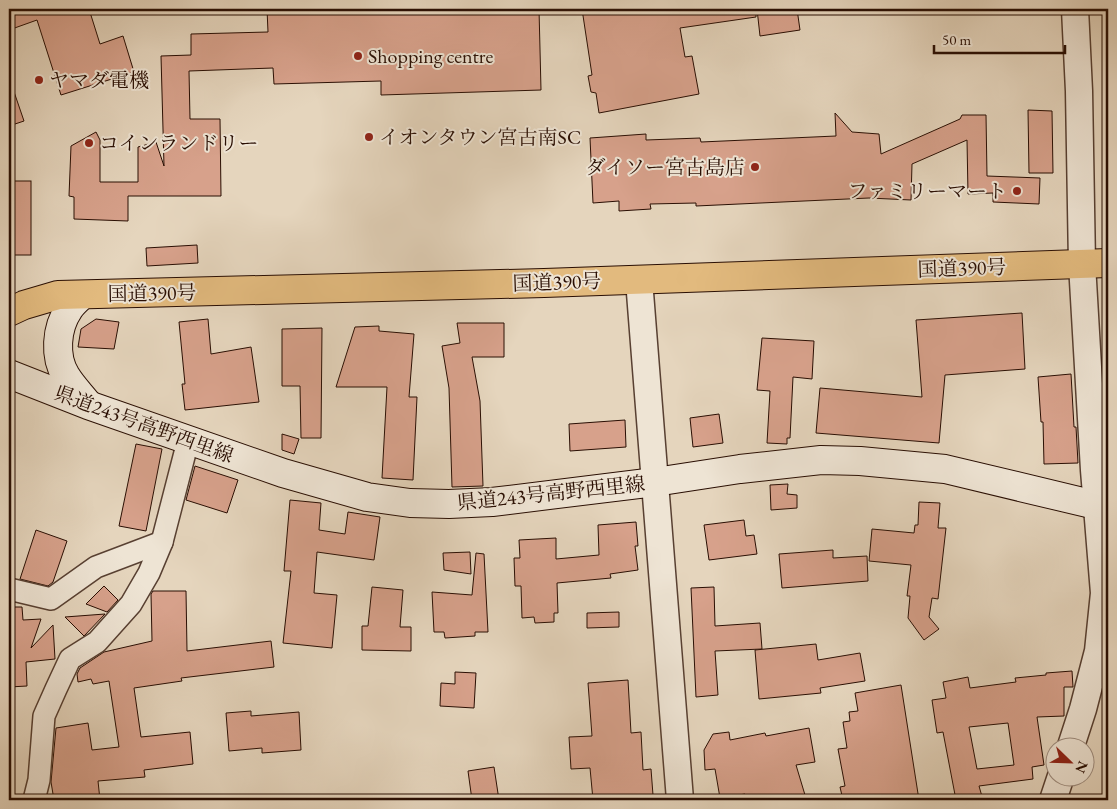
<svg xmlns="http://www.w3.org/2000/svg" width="1117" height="809" font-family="'EB Garamond','Noto Serif JP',serif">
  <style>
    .building { fill: #d7a18b; stroke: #290e03; fill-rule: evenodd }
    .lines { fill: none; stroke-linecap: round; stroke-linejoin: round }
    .minor-casing { stroke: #584032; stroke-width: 24 }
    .tertiary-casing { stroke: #584032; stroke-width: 29 }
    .secondary-casing { stroke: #290e03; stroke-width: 30 }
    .trunk-casing { stroke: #290e03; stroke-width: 30 }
    .minor { stroke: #eee4d4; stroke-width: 21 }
    .tertiary { stroke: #eee4d4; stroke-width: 26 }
    .secondary { stroke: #eee4d4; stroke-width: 28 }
    .trunk { stroke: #e2ba7e; stroke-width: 28 }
    .poi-dot { fill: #8f2418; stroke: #eee4d4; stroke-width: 2 }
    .labels { text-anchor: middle; stroke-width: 4; stroke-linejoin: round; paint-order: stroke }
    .poi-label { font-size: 20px; fill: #290e03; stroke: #eee4d4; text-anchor: start }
    .street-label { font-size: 20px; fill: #290e03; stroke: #eee4d4 }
  </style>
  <rect width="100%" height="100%" fill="#e5d5bd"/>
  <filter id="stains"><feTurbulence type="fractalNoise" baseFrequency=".004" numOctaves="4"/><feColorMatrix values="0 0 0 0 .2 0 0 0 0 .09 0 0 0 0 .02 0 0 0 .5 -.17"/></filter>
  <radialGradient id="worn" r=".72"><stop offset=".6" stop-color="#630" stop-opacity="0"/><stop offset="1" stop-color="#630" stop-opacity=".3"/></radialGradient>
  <g class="building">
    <path d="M9,9H89L100,44L123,36L134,72L61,95L37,20L9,30Z"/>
    <path d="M267,9H539L541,90L381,95V81L274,84L273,68L189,71L190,119H220L221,196H128V221L74,219V197L69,196L71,146L96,132L100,140V182H138V147L156,142L164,166L161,56L191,55V34L268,32Z"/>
    <path d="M582,9H756V17L680,28L685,57L692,56L699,94L599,113L596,93L591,92L588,76L592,75Z"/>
    <path d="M757,9H797L800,30L760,36Z"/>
    <path d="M11,83L24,121L9,126V84Z"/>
    <path d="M1028,110L1052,111L1053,173H1029Z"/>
    <path d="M835,113L852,132L879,134L881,154L960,119L962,115H986L987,176L1040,178L1039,204L993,202V193L968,194L967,140L912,164L911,200L869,198L696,206V203L650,204L651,209L619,211V201L593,203L590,138L646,134V140L700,138L701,142L836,136Z"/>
    <rect x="9" y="181" width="22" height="74"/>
    <path d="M197,245L198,263L147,266L146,248Z"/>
    <path d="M1022,313L1025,369L945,375L939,443L816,433L820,388L922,397L916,320Z"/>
    <path d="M96,319L119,322L114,349L78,347L81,329Z"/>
    <path d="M208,319L211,354L251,347L259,402L185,410L182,384H185L179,322Z"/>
    <path d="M457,323H504V357H472L480,401L483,486L452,487L449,388L442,346L460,343Z"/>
    <path d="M379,326V331L414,334L409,397H417L413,480L382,478L387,387H336L355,327Z"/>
    <path d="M322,328L321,438H301L300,386H282V329Z"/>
    <path d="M762,338L814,341L812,379L793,377L790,438H787V444L767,443L770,391L757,390Z"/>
    <path d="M1071,374L1074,427H1076L1078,463L1044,464L1043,422H1041L1038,377Z"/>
    <path d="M719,414L723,443L693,447L690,418Z"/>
    <path d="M625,420L626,447L570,451L569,424Z"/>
    <path d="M282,434L299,439L294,454L282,450Z"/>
    <path d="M136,444L162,449L146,531L119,526Z"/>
    <path d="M195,466L238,480L227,513L186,500Z"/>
    <path d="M788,484L787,494L797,495V508L771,510L770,485Z"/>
    <path d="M290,500L321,503L319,530L345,534L348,512L380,517L374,560L317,552L314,593L337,595L332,648L283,643L291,571H284Z"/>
    <path d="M919,502L940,503L938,528H946L938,599L932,598L929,617L939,629L924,640L908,618L910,596H907L911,565L869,561L872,529L914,533L915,525H918Z"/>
    <path d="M744,520L746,536L754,535L757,554L709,560L704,525Z"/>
    <path d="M636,522L638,546H635L638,570L610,574L611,578L557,583L558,613H554V622L535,623L534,617L522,618L521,586H515L514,558H520L519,540L556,538V559L599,555L598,525Z"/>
    <path d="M36,530L67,541L53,582L48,586L20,579Z"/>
    <path d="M833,550V558L867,556L868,581L782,588L779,554Z"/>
    <path d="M470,552L471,574L444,570L443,553Z"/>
    <path d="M476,553L484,554L488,632H475V636L445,638L444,632H434L432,592L472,595Z"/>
    <path d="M104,586L118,600L107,612L86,604Z"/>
    <path d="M372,587L403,590L400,627H411V651L362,650V626H368Z"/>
    <path d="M714,587L715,626L760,623L762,649L715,651L718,695L696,697L691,588Z"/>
    <path d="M153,591H186L187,651L271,641L274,667L181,678L182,681L134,688L141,737L190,732L193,764L144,770L145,777L98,781L100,800H54L51,782L56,728L88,723L92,750L119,747L109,681L93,684L91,679L78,682L77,674L80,668L104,652L152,641L151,594Z"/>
    <path d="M9,607H22L23,620L41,619L31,648L53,625L55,659L26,662L27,686L9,687Z"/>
    <path d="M619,612V627L587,628V613Z"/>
    <path d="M105,614L84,636L65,617Z"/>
    <path d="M816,644L818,660L860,653L865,681L820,688L821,693L759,699L755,650Z"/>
    <path d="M1072,671L1073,687H1064V716L1037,717L1044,765L1032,767L1033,779L979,786L983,800H956L943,732L937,733L932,700L946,698L943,682L968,677L970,688L1016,682L1015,678L1046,675V673ZM1008,723L1014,765L977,769L969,727Z"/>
    <path d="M455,672L476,673L474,708L440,706L441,683L455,684Z"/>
    <path d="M628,680L631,733L641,732L643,770L651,769L653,795L593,800L590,768L571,769L569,737L592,736L588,683Z"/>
    <path d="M901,685L919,800H843L840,787L845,786L838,749L847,748L843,722L850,721L849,712L858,711L855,693Z"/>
    <path d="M251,711V716L299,712L301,750L262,753V748L229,751L226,713Z"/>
    <path d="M809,728L815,762L796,765L805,795L786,800H747L745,794L720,798L715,769L705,770L704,750L713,734L729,732L730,740L765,733L766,736Z"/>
    <path d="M494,767L499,800H472L468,771Z"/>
  </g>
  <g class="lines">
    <defs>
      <g id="minor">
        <path d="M9,589L51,599L96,567L162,542"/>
        <path d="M34,800L39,780L44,716L56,689L70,659L97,642L131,604L149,573L162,542L188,441"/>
      </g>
      <g id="tertiary">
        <path d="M639,280L680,800"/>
        <path d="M1071,746L1083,709L1098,651L1104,593L1094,470L1082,264L1079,91L1075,9"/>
        <path d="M1053,800L1061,776"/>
      </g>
      <g id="secondary">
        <path d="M82,295C78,299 72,304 69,309C56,328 54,357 66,376C72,386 81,395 88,404"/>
        <path d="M9,374L88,405L283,473L367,497L410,503L449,504L492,502L655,482L740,469L821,460L860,461L945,469L1108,508"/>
      </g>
      <path id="trunk" d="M9,312L24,305L58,295L544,283L1108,263"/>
    </defs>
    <use href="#minor" class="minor-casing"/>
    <use href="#tertiary" class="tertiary-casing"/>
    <use href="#secondary" class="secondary-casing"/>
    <use href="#trunk" class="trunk-casing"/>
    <use href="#minor" class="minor"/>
    <use href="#tertiary" class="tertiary"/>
    <use href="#secondary" class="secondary"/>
    <use href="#trunk" class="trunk"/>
  </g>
  <g class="poi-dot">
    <circle cx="358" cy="56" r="5"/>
    <circle cx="39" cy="80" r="5"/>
    <circle cx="369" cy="137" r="5"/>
    <circle cx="89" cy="143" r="5"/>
    <circle cx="755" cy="167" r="5"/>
    <circle cx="1017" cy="191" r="5"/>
  </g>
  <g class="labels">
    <g class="poi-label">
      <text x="368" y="63">Shopping centre</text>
      <text x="49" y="87">ヤマダ電機</text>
      <text x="379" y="144">イオンタウン宮古南SC</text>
      <text x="99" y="150">コインランドリー</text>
      <text x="745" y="174" text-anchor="end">ダイソー宮古島店</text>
      <text x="1007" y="198" text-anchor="end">ファミリーマート</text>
    </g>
    <g class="street-label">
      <text transform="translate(962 268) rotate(-2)" y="7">国道390号</text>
      <text transform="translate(557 282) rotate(-2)" y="7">国道390号</text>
      <text transform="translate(152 293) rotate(-1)" y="7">国道390号</text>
      <text transform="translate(144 424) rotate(20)" y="7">県道243号高野西里線</text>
      <text transform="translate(551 493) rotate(-6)" y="7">県道243号高野西里線</text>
    </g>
  </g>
  <rect width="1117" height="809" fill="none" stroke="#e5d5bd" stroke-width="30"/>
  <rect x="10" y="10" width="1097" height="789" fill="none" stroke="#290e03" stroke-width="2.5"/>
  <rect x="15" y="15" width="1087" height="779" fill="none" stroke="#290e03"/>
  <g transform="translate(1070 762) rotate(113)"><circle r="24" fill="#eee4d4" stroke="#9f8e80"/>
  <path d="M0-4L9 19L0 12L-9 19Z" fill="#8f2418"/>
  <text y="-8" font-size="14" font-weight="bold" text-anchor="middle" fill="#290e03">N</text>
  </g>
  <path d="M934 45v8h131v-8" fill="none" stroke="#290e03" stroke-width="2.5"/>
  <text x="942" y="45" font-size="15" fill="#290e03" stroke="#eee4d4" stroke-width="4" paint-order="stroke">50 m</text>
  <rect width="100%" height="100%" filter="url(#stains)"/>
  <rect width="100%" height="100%" fill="url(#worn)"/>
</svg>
